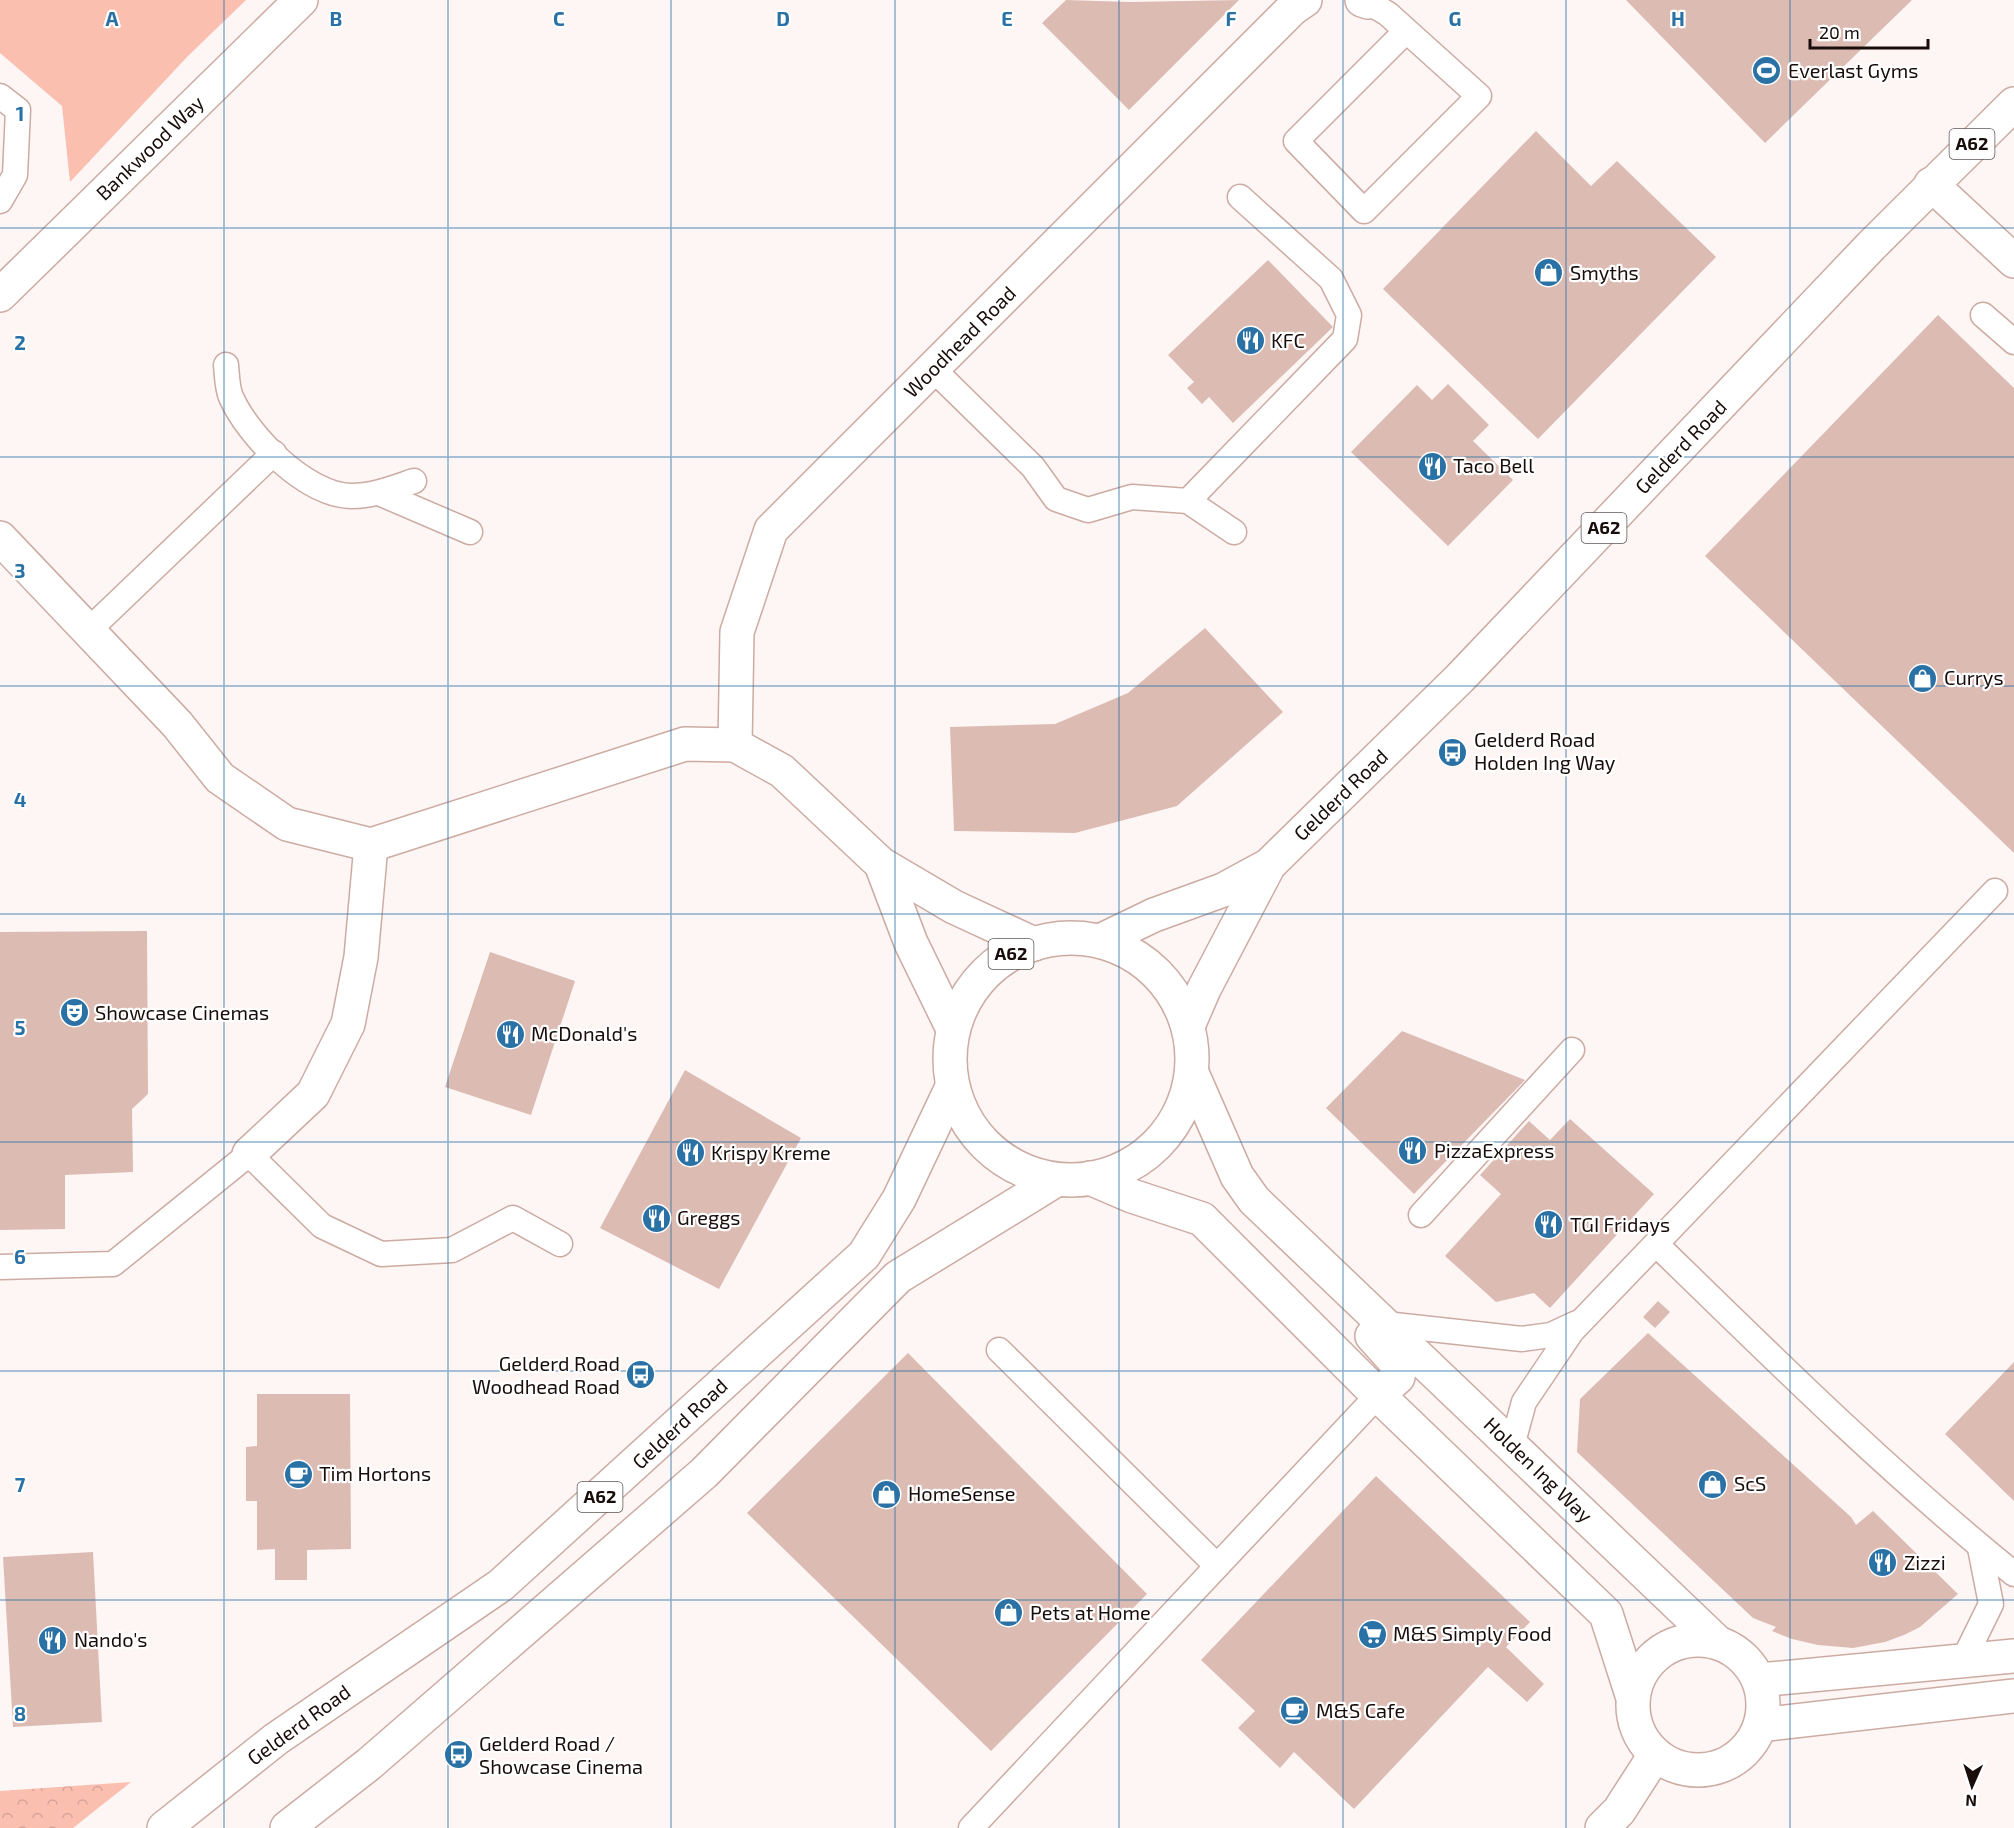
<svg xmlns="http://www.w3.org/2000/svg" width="2014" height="1828" font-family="'Exo 2',sans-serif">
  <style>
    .grass { fill: #fbbfb0 }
    .forest { fill: url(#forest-crowns) }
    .building { fill: #dcbbb3 }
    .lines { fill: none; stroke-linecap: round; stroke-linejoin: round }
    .service-casing { stroke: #ccaba3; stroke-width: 27 }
    .minor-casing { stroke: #ccaba3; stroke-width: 36 }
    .primary-casing { stroke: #ccaba3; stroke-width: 36 }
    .service { stroke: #fff; stroke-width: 24 }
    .minor { stroke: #fff; stroke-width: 33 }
    .primary { stroke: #fff; stroke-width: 33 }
    .grid { fill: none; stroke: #2a71a5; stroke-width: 1.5; stroke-opacity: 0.55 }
    .labels { text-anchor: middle; stroke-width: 4.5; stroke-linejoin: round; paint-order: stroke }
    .shield { fill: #fff; stroke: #5d5654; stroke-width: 1.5 }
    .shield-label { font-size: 18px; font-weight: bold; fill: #180d0b }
    .poi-label { font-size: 20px; fill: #180d0b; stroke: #fff; text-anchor: start }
    .street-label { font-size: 20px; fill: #180d0b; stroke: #fff }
    .grid-label { font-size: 20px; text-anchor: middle; font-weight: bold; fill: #2a71a5; stroke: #fff; stroke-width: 4.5; stroke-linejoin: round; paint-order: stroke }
  </style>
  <defs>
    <pattern id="forest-crowns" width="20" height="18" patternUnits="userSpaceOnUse" patternTransform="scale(1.5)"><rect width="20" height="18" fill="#fbbfb0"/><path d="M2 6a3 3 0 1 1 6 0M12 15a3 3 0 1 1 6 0" fill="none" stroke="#d6a396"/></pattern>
  </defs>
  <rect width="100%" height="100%" fill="#fef6f5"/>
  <path class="grass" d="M0,0H246L187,57L70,182L62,106L0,53Z"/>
  <path class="forest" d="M131,1782L73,1828H0V1791Z"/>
  <g class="building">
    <path d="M1066,0L1130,2L1239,0L1129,110L1042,23Z"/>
    <path d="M1626,0H1912L1765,143Z"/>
    <path d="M1536,131L1591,186L1617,161L1716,257L1538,439L1383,289Z"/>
    <path d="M1268,260L1333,327L1233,423L1209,397L1202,404L1187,388L1194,382L1168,355Z"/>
    <path d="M1938,315L2014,388V853L1705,556Z"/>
    <path d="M1448,384L1489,425L1473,441L1513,480L1448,546L1351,452L1417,385L1432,400Z"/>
    <path d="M1205,628L1283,712L1177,806L1075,833L954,831L950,727L1055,724L1128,693Z"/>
    <path d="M147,931L148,1094L132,1109L133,1172L65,1175V1229L0,1230V932Z"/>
    <path d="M490,952L575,981L531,1115L445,1087Z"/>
    <path d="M1402,1031L1525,1080L1414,1194L1326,1108Z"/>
    <path d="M685,1070L801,1138L719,1289L600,1228Z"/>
    <path d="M1570,1119L1654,1194L1550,1308L1534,1293L1496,1302L1445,1256L1501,1194L1480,1175L1529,1121L1550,1140Z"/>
    <path d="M1658,1301L1670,1312L1655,1328L1643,1317Z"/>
    <path d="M1648,1333L1851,1517L1856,1525L1873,1511L1958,1594L1920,1627L1904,1635L1885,1642L1853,1648L1818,1645L1792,1639L1772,1631L1776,1627L1753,1618L1577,1452L1580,1399Z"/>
    <path d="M908,1353L1147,1594L991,1751L747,1513Z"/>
    <path d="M2014,1362V1501L1945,1434Z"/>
    <path d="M257,1394H350L351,1549L307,1550V1580H275V1549L257,1550V1501H246V1447L257,1446Z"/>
    <path d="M1376,1476L1530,1622L1506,1647L1544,1684L1527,1702L1488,1667L1354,1809L1294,1752L1280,1768L1238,1728L1255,1711L1201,1660Z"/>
    <path d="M93,1552L102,1722L13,1727L3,1557Z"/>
  </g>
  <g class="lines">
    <defs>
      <g id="service">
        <path d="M1368,2L1388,14L1479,96L1364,211L1296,141L1406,31"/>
        <path d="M0,96L18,110L15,175L0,201"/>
        <path d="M1983,315L2014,342"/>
        <path d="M226,365C227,375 227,388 231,397C248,436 306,495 351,496C374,496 393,488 414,481"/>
        <path d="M933,369L1033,467L1056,499L1088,510L1132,497L1188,501L1234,532"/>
        <path d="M379,493L470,532"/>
        <path d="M1188,501L1345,339L1349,315L1331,279L1240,197"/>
        <path d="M88,631L274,453"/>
        <path d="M1421,1215L1572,1050"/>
        <path d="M1656,1244C1772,1357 1888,1472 2014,1574"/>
        <path d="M0,1267L113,1264L249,1154L322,1226L381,1254L452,1250L513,1218L560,1244"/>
        <path d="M1385,1324L1522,1339L1551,1335L1577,1323"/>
        <path d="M999,1350L1217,1566"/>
        <path d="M1512,1446L1524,1402L1572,1331L1995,891"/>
        <path d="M1963,1661L1991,1604L1980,1548"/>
        <path d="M971,1828L1378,1395"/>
      </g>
      <g id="minor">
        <path d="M1362,0L1368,2"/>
        <path d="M1931,184L2014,261"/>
        <path d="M0,295L301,0"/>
        <path d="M0,538L177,724L220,778L287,824L371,845L685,744L735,745L782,771L881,864L954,907L1034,944"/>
        <path d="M735,745L737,632L771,530L1292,9L1305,0"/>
        <path d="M881,864L911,943L953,1029"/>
        <path d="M1192,1073L1237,1176L1254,1200L1717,1642"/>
        <path d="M249,1154L313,1094L348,1024L361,957L371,845"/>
        <path d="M1090,1178L1132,1196L1202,1219L1378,1395L1606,1614L1632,1695"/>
        <path d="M1372,1336L1400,1367L1398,1377L1378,1395"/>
        <circle cx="1698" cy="1705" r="65"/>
        <path d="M1759,1680L2014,1656"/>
        <path d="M1760,1725L2014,1696"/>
        <path d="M1602,1828L1619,1811L1655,1755"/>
      </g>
      <g id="primary">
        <circle cx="1071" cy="1059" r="121"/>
        <path d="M1100,941L1154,915L1223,890L1269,865L1460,678L1871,246L2014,104"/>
        <path d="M1188,1026L1204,989L1269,865"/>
        <path d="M164,1828L276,1739L501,1585L864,1255L899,1199L952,1087"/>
        <path d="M287,1828L369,1764L704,1473L898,1277L1056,1180"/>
      </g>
    </defs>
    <use href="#service" class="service-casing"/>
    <use href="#minor" class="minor-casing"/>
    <use href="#primary" class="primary-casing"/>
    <use href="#service" class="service"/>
    <use href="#minor" class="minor"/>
    <use href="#primary" class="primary"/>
  </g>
  <path class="grid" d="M224,0V1828M448,0V1828M671,0V1828M895,0V1828M1119,0V1828M1343,0V1828M1566,0V1828M1790,0V1828M0,228H2014M0,457H2014M0,686H2014M0,914H2014M0,1142H2014M0,1371H2014M0,1600H2014"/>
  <defs>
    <symbol id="stadium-disc" viewBox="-11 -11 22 22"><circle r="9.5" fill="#2a71a5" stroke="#fff"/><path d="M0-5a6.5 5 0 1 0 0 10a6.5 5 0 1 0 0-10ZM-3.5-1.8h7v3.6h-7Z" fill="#fff"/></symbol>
    <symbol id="shop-disc" viewBox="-11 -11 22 22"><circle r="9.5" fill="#2a71a5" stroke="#fff"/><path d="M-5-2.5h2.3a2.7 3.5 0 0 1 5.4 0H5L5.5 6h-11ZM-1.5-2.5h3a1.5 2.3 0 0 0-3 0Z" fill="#fff"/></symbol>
    <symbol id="restaurant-disc" viewBox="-11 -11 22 22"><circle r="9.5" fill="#2a71a5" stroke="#fff"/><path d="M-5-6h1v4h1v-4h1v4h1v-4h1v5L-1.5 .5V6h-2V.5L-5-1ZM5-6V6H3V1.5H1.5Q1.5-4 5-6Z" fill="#fff"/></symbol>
    <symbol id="bus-disc" viewBox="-11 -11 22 22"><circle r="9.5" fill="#2a71a5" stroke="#fff"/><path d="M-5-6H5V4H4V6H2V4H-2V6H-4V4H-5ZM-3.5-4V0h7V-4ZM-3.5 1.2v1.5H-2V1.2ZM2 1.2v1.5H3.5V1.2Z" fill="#fff"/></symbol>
    <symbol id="theatre-disc" viewBox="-11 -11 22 22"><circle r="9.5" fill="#2a71a5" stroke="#fff"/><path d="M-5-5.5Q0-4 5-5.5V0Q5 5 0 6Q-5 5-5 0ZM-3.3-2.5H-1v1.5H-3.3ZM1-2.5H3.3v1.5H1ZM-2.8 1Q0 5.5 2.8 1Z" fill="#fff"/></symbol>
    <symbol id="cafe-disc" viewBox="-11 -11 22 22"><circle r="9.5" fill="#2a71a5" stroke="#fff"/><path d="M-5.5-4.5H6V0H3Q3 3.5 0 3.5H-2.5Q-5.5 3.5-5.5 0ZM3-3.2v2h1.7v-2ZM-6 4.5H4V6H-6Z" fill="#fff"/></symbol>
    <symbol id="supermarket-disc" viewBox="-11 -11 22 22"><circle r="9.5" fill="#2a71a5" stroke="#fff"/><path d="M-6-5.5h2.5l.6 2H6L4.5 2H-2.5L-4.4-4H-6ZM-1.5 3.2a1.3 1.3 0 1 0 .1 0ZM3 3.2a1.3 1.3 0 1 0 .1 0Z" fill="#fff"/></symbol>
  </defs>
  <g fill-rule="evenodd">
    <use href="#stadium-disc" x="1750" y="54" width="33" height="33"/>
    <use href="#shop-disc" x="1532" y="256" width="33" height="33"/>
    <use href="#restaurant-disc" x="1234" y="324" width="33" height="33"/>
    <use href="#restaurant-disc" x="1416" y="450" width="33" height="33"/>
    <use href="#shop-disc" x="1906" y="662" width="33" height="33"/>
    <use href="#bus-disc" x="1436" y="736" width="33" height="33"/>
    <use href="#theatre-disc" x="58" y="996" width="33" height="33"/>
    <use href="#restaurant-disc" x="494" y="1018" width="33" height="33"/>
    <use href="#restaurant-disc" x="1396" y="1134" width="33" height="33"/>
    <use href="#restaurant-disc" x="674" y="1136" width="33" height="33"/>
    <use href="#restaurant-disc" x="640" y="1202" width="33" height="33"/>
    <use href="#restaurant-disc" x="1532" y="1208" width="33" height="33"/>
    <use href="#bus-disc" x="624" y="1358" width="33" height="33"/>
    <use href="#cafe-disc" x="282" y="1458" width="33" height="33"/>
    <use href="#shop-disc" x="1696" y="1468" width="33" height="33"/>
    <use href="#shop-disc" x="870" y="1478" width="33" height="33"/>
    <use href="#restaurant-disc" x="1866" y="1546" width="33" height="33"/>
    <use href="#shop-disc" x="992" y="1596" width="33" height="33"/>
    <use href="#supermarket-disc" x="1356" y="1618" width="33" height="33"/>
    <use href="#restaurant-disc" x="36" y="1624" width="33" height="33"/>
    <use href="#cafe-disc" x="1278" y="1694" width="33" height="33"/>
    <use href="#bus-disc" x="442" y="1738" width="33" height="33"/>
  </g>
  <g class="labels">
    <g class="shield">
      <rect x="1949.5" y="129" width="45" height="30" rx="4.5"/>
      <rect x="1581.5" y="513" width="45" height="30" rx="4.5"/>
      <rect x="988.5" y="939" width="45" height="30" rx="4.5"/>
      <rect x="577.5" y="1482" width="45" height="30" rx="4.5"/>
    </g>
    <g class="shield-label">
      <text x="1972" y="150">A62</text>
      <text x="1604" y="534">A62</text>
      <text x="1011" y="960">A62</text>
      <text x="600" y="1503">A62</text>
    </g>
    <g class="poi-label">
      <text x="1788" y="78">Everlast Gyms</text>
      <text x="1570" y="280">Smyths</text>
      <text x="1271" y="348">KFC</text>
      <text x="1453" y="473">Taco Bell</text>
      <text x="1944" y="685">Currys</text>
      <text x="1474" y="747">Gelderd Road<tspan x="1474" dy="23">Holden Ing Way</tspan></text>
      <text x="95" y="1020">Showcase Cinemas</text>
      <text x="531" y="1041">McDonald's</text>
      <text x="1434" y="1158">PizzaExpress</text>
      <text x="711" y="1160">Krispy Kreme</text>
      <text x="677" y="1225">Greggs</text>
      <text x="1570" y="1232">TGI Fridays</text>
      <text x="620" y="1371" text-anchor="end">Gelderd Road<tspan x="620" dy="23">Woodhead Road</tspan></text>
      <text x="319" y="1481">Tim Hortons</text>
      <text x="1734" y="1491">ScS</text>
      <text x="908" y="1501">HomeSense</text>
      <text x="1904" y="1570">Zizzi</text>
      <text x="1030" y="1620">Pets at Home</text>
      <text x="1393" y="1641">M&amp;S Simply Food</text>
      <text x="74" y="1647">Nando's</text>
      <text x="1316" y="1718">M&amp;S Cafe</text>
      <text x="479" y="1751">Gelderd Road /<tspan x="479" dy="23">Showcase Cinema</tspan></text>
    </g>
    <g class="street-label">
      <text transform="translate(150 148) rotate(-44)" y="7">Bankwood Way</text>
      <text transform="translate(960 342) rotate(-45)" y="7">Woodhead Road</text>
      <text transform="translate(1681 447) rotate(-46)" y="7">Gelderd Road</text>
      <text transform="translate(1341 795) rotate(-44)" y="7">Gelderd Road</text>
      <text transform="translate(680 1424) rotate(-43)" y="7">Gelderd Road</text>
      <text transform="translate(1538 1470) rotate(44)" y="7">Holden Ing Way</text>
      <text transform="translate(299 1725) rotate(-36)" y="7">Gelderd Road</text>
    </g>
  </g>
  <g class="grid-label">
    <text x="112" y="26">A</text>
    <text x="336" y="26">B</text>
    <text x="559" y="26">C</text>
    <text x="783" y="26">D</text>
    <text x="1007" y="26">E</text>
    <text x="1231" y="26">F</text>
    <text x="1455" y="26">G</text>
    <text x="1678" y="26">H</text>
    <text x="20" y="121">1</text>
    <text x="20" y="350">2</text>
    <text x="20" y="578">3</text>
    <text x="20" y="807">4</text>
    <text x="20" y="1035">5</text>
    <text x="20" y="1264">6</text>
    <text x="20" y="1492">7</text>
    <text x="20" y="1721">8</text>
  </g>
  <g transform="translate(1972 1786) rotate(183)" stroke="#ffffff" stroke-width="4.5" paint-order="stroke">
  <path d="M0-4.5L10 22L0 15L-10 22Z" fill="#180d0b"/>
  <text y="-9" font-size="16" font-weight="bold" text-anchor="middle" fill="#180d0b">N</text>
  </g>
  <path d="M1810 39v9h118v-9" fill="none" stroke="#180d0b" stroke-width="3"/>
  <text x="1819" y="39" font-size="18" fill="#180d0b" stroke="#ffffff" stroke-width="4.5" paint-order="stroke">20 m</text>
</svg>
